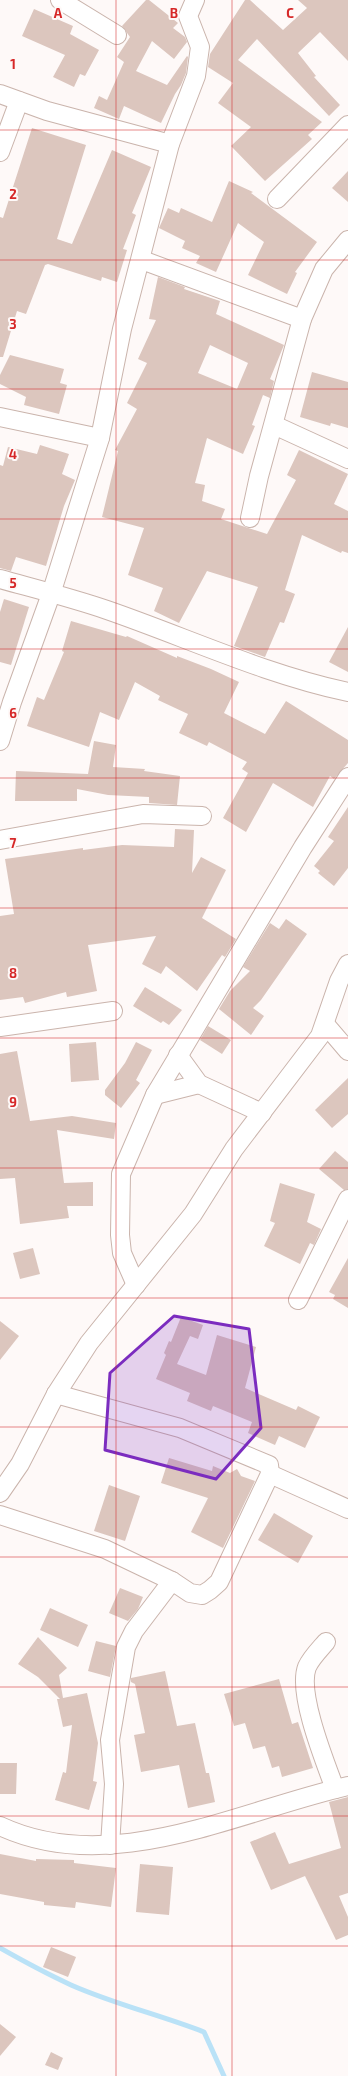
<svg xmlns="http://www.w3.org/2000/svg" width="348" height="2076" font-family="'Exo 2',sans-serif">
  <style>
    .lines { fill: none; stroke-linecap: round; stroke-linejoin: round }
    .stream { stroke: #bae2f7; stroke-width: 5 }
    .building { fill: #dcc6be; fill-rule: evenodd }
    .minor-casing { stroke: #cab4ac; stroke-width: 20 }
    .minor { stroke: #fff; stroke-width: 18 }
    .marked { fill: #7b2cbf; fill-opacity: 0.2; stroke: #7b2cbf; stroke-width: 3; stroke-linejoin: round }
    .grid { fill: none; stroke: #d62828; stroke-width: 1; stroke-opacity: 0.55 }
    .grid-label { font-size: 13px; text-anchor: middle; font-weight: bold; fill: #d62828; stroke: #fef9f8; stroke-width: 4; stroke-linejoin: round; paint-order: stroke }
  </style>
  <rect width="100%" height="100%" fill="#fef9f8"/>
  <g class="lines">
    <path class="stream" d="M0,1948C23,1961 47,1974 71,1985C114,2004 160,2015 204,2032L224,2076"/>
  </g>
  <g class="building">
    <path d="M146,0H149L178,23L173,28L185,37L187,42L174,59L152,41L136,71L167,85L187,56L188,57L186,73L181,85L175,94L161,123L124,106L119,119L94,108L99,96L107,100L124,62L117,57L130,37L122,26Z"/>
    <path d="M245,0H250L283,30L307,8L298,0H348V61L320,32L298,53L316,76L314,77L340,105L329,116L257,39L238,60L322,122L308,135L312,139L265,181L231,146L251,127L218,103L233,83L208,67L210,54Z"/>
    <path d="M34,9L73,26L70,34L99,50L85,76L80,74L74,87L53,77L65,55L22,36Z"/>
    <path d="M32,128L86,145L57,239L72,244L112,150L151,167L132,213L136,215L123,249L127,250L117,282L102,277L101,281L48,264L45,265L26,314L17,311L3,357H0V217L3,218Z"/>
    <path d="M348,171V202L332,188Z"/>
    <path d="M229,181L253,192L251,193L317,242L295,272L297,273L287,294L248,275L264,242L238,223L216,272L196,263L200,256L182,248L185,241L159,228L168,208L179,213L181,208L212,222Z"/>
    <path d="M158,277L185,287L184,289L220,301L216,314L284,345L270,379L274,381L270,398L263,395L252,425L255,426L243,454L207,438L195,483L205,485L202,501L225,509L221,519L267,534L296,480L287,475L299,450L348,474L334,504L348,511V553L342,551L341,553L302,535L285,590L295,594L284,623L280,622L265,657L234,646L258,587L207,571L179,623L154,611L163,588L128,575L144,528L102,517L118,451L115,450L137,409L127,403L147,363L138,359L156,320L149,319ZM210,345L248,363L237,389L198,373Z"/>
    <path d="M10,355L64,369L60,383L67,385L59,414L24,405L26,397L0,384V375Z"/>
    <path d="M312,372L348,382V428L331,423L330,426L300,417Z"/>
    <path d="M40,445L69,454L62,474L75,480L64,506L46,566L16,557L11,571L0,568V465L3,466L8,447L37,454Z"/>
    <path d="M4,599L29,607L11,665L0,662V612Z"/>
    <path d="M71,621L126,637L127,636L177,658V656L211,669L239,682L224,713L265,734L286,701L348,740V763L334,779L330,776L313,807L273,783L246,832L223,818L248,773L242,769L247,762L209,742L207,746L179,733L188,714L158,700L160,696L135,682L119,720L100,712L89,747L27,726L37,697L44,700L64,652L62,651Z"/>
    <path d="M348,627V672L329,662Z"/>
    <path d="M94,741L116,745L113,767L145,769L144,771L180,776L177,805L149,803V797L108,795L77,789V801H15L16,771L88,774Z"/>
    <path d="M348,807V868L334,886L318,873L320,871L314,866L334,841L328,837Z"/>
    <path d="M175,829L194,830L192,873L201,857L226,870L202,918L236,939L225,957L222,955L197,991L166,966L161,974L142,964L156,936L88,945L97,991L67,997L66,992L25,1003L23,997L0,1000V916L14,914L5,859L83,848V850L122,845L174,847Z"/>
    <path d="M286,919L307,934L261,1000L253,1008L264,1016L251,1035L219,1009L230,991L250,971L243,967L270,923L279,929Z"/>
    <path d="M145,987L182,1010L169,1025L163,1021L161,1023L133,1006Z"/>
    <path d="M208,1026L231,1040L222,1054L200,1040Z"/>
    <path d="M96,1042L99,1080L71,1082L69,1044Z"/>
    <path d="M136,1042L152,1050L136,1080L140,1083L121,1108L105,1095V1090L125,1063Z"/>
    <path d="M17,1051L30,1121L72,1116L116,1123L114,1139L57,1130L64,1183L93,1182V1206H67L69,1218L20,1224L15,1178L0,1179V1054Z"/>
    <path d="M348,1078V1114L332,1128L315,1110Z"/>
    <path d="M335,1151L348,1162V1189L344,1190L319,1169Z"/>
    <path d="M280,1183L315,1194L307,1222L321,1229L314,1245L310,1243L300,1264L264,1246L275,1223L270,1221Z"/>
    <path d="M33,1248L40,1274L20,1279L13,1253Z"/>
    <path d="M348,1258V1308L333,1299L335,1295L329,1292Z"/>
    <path d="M181,1317L203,1325L198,1339L190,1336L177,1364L206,1375L217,1335L256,1347L245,1388L296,1410L298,1406L320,1417L305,1448L279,1436L275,1445L248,1433L252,1422L213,1406L211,1411L187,1401L190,1393L156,1379L166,1355L164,1353L169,1341L171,1342Z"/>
    <path d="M0,1321L19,1336L0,1360Z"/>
    <path d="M169,1458L212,1471L213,1466L230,1473L237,1469L241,1476L255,1481L223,1548L191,1532L208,1498L161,1483Z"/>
    <path d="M109,1485L140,1496L125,1541L94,1531Z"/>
    <path d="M274,1513L313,1536L298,1563L258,1540Z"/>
    <path d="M120,1588L143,1597L138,1609L128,1621L109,1613Z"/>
    <path d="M50,1608L88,1625L78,1647L40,1630Z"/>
    <path d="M38,1637L67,1668L59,1675L63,1698L87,1693L98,1743L93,1781L97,1782L89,1810L55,1800L63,1772L66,1773L72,1725L63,1727L57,1699H60L38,1677L18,1664Z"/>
    <path d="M96,1641L116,1646L110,1677L88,1671Z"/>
    <path d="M165,1671L177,1726L195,1723L206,1773H209L215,1802L188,1808L179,1765L141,1772L134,1735L145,1733L135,1684L131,1682V1678Z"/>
    <path d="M279,1679L292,1724L298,1722L313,1768L282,1777L279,1766L272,1768L265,1746L253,1749L245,1723L234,1726L224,1694Z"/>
    <path d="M0,1763H17L16,1794H0Z"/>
    <path d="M348,1797V1893L339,1896L348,1917V1935L336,1940L305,1876L271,1890L250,1842L275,1832L289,1864L341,1848L329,1802Z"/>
    <path d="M0,1854L36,1861V1859L74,1860V1863L116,1868L111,1907L76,1902L75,1908L44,1905V1902L0,1894Z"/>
    <path d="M140,1864L173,1867L169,1915L136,1912Z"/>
    <path d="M51,1947L76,1957L68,1977L43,1967Z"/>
    <path d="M0,2024L16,2037L0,2056Z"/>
    <path d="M51,2052L63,2058L58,2070L45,2065Z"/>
  </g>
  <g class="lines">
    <defs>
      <g id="minor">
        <path d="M60,0L117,35"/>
        <path d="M0,94L47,111L170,144"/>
        <path d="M0,152L19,101"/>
        <path d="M277,199L348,125"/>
        <path d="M142,260L302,319"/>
        <path d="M0,417L100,438"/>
        <path d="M274,425L348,459"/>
        <path d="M250,518L259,476L302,319L324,269L348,240"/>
        <path d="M0,579C36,589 72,598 107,610C188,638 264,674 348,692"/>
        <path d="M0,741L12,702L51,594L100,438L122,329L170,144L196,76L200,47L188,16L195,0"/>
        <path d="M0,840L143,814L202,816"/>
        <path d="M325,1024L348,1051"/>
        <path d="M0,1027L113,1011"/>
        <path d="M178,1055L199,1084L262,1113"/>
        <path d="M155,1095L199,1084"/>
        <path d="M136,1285L122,1253L120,1235L121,1174L155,1095L170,1070L303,847L348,777"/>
        <path d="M298,1300L348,1199"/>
        <path d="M270,1474L348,1509"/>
        <path d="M0,1493L20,1464L56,1394L89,1343L193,1214L234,1149L320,1036L339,981L348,964"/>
        <path d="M0,1515L105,1549L172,1581L190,1593L202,1595L210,1590L219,1582L270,1474L269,1465L180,1428L56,1394"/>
        <path d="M326,1642C320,1649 311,1658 307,1667C297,1693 325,1762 335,1789"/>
        <path d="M0,1826C111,1878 238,1811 348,1786"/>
        <path d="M110,1845L114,1784L110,1740L126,1647L134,1631L172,1581"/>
      </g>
    </defs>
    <use href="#minor" class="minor-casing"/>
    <use href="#minor" class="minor"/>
  </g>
  <path class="marked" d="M174,1316L249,1329L261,1428L216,1479L105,1450L110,1373Z"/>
  <path class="grid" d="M116,0V2076M232,0V2076M0,130H348M0,260H348M0,389H348M0,519H348M0,649H348M0,778H348M0,908H348M0,1038H348M0,1168H348M0,1298H348M0,1427H348M0,1557H348M0,1687H348M0,1816H348M0,1946H348"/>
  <g class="grid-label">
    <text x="58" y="18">A</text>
    <text x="174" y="18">B</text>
    <text x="290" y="18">C</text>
    <text x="13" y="69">1</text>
    <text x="13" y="199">2</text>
    <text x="13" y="329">3</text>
    <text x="13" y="459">4</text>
    <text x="13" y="588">5</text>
    <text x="13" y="718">6</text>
    <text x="13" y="848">7</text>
    <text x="13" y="978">8</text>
    <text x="13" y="1107">9</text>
  </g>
</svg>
